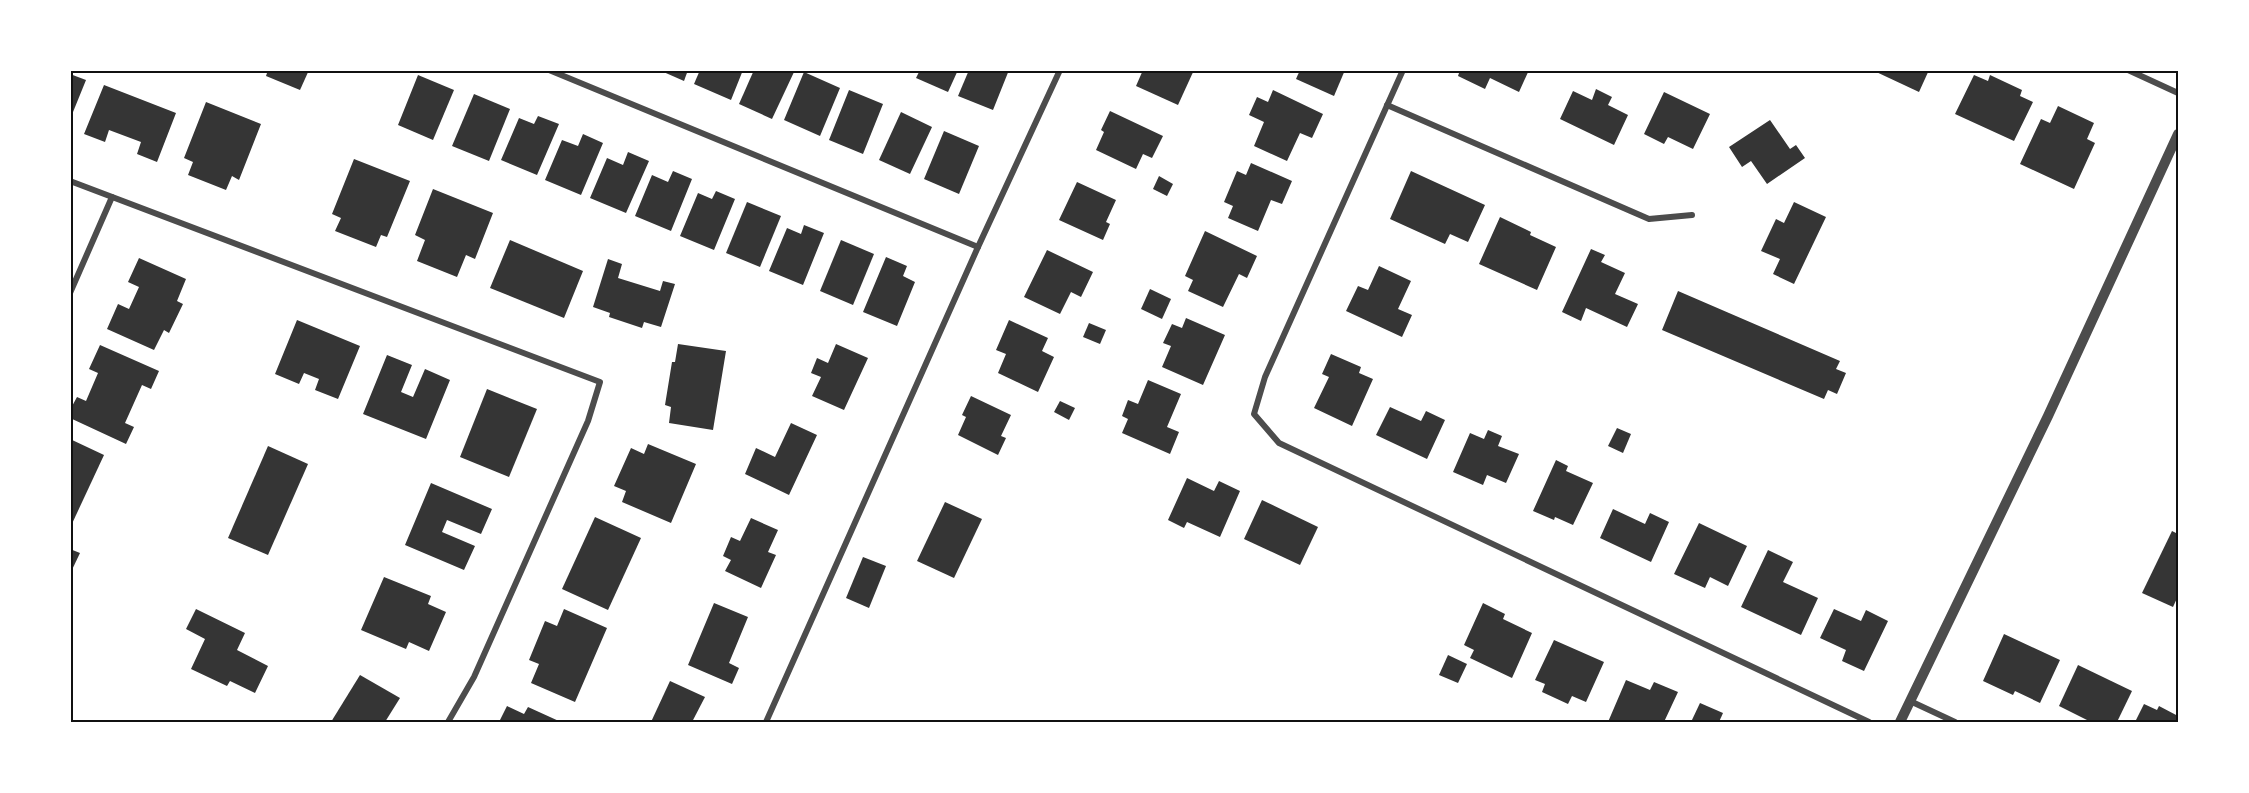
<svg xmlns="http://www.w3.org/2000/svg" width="2249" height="793" font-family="Ubuntu,sans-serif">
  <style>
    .building { fill: #353535 }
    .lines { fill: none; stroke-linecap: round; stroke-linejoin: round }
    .minor { stroke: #4c4c4c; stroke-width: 6 }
    .tertiary { stroke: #4c4c4c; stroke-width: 10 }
    .neatline { fill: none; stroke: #111; stroke-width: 2 }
  </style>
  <rect width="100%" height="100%" fill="#fff"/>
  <g class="building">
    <path d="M268,70H309L300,90L266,76Z"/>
    <path d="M659,70H688L684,81Z"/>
    <path d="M700,70H743L731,100L694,84Z"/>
    <path d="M754,70L794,72L772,119L739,104Z"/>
    <path d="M920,70H958L948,92L916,78Z"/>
    <path d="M969,70H1009L993,110L958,96Z"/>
    <path d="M1143,70H1194L1178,105L1136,86Z"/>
    <path d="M1300,70H1345L1334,96L1296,79Z"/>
    <path d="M1460,70H1529L1519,92L1490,78L1485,89L1458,76Z"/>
    <path d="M1872,70H1929L1919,92Z"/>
    <path d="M804,72L840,88L820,136L784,120Z"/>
    <path d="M70,74L86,80L71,117H70Z"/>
    <path d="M418,75L454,90L433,140L398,125Z"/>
    <path d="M1974,75L1988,81L1990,75L2022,90L2020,96L2033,102L2014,141L1955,114Z"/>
    <path d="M104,85L176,113L157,162L137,154L141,142L109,130L105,142L84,134Z"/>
    <path d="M1596,89L1612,97L1608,105L1628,115L1614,145L1560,119L1573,91L1592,100Z"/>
    <path d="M849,90L883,104L863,154L829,140Z"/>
    <path d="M1273,90L1323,114L1312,138L1300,133L1287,161L1254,146L1264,122L1249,115L1257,97L1268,102Z"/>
    <path d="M1664,92L1710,114L1693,149L1668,137L1664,144L1644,134Z"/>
    <path d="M474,94L510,109L489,161L452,146Z"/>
    <path d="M206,102L261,124L239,180L232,176L226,190L188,175L193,162L184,158Z"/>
    <path d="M2058,106L2094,123L2087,139L2095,143L2074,189L2020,164L2041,119L2050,123Z"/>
    <path d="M1110,111L1163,136L1152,158L1143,154L1136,169L1096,150L1104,132L1101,130Z"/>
    <path d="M901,112L932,127L910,174L879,160Z"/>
    <path d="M538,116L559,124L537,175L501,160L519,118L534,124Z"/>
    <path d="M1770,120L1790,149L1796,145L1805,158L1767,184L1751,161L1742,167L1729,147Z"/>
    <path d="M944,131L979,146L959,194L924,179Z"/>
    <path d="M583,134L603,143L581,195L545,180L562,140L578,146Z"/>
    <path d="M628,152L649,161L626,213L590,198L607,158L623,165Z"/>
    <path d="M354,159L410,181L387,237L381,235L376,247L335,231L341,218L332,214Z"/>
    <path d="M1251,163L1292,181L1282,204L1271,200L1258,231L1228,218L1233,206L1224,202L1237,171L1246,175Z"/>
    <path d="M673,171L692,179L671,231L635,216L652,175L668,182Z"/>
    <path d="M1411,171L1485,205L1468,242L1450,234L1445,244L1390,219Z"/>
    <path d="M1159,176L1173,184L1167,196L1153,189Z"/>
    <path d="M1077,182L1116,200L1106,222L1110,224L1103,240L1059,220Z"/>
    <path d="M433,189L493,213L475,259L466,255L457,277L417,261L425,240L415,235Z"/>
    <path d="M716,191L735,199L714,250L680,236L698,193L712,199Z"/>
    <path d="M747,202L781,216L760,267L726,253Z"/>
    <path d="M1794,202L1826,217L1794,284L1773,274L1780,259L1761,251L1776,219L1784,223Z"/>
    <path d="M1500,217L1531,232L1530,235L1556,247L1537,290L1479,264Z"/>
    <path d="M804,225L824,233L803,285L769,271L787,228L801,234Z"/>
    <path d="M1205,231L1257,256L1247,278L1239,274L1223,307L1188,291L1193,280L1185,276Z"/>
    <path d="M510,240L583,271L564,318L490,288Z"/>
    <path d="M841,240L874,254L853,305L820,291Z"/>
    <path d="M1591,249L1605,255L1601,262L1625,273L1615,294L1638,304L1627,327L1586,308L1581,321L1562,312Z"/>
    <path d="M1047,250L1093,272L1081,297L1071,292L1060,314L1024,297Z"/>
    <path d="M886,257L907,266L903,276L915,282L897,326L863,312Z"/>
    <path d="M139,258L186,279L177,301L183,304L169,333L164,330L154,350L107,329L118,304L129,309L139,287L128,282Z"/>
    <path d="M608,259L622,264L618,278L660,291L663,281L675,284L661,327L644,322L642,328L609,317L610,313L593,307Z"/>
    <path d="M1379,266L1411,281L1398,309L1412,315L1402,337L1346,311L1358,286L1368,290Z"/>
    <path d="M1150,289L1171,299L1162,319L1141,309Z"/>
    <path d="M1678,291L1840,361L1836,369L1846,373L1837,394L1828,390L1824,399L1662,330Z"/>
    <path d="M1186,318L1225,335L1203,385L1162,367L1171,346L1163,343L1172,324L1182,328Z"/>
    <path d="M297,320L360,346L338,399L315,390L319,379L304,373L299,384L275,374Z"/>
    <path d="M1009,320L1048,338L1042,351L1054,357L1038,392L998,373L1006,354L996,350Z"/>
    <path d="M1089,323L1106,330L1100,344L1083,337Z"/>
    <path d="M678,344L726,351L713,430L669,423L671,407L665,405L672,362H675Z"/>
    <path d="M836,344L868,358L844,410L812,396L821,377L811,373L817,358L828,363Z"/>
    <path d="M100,345L159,371L151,389L142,385L125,423L134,427L126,444L70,418V410L77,397L86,401L98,373L89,369Z"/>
    <path d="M1331,354L1361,367L1359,373L1373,379L1352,426L1314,408L1329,377L1322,374Z"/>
    <path d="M387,355L412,365L401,392L413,397L425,369L450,380L426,439L363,414Z"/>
    <path d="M1148,380L1181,394L1167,427L1179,432L1170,454L1122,433L1128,419L1122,416L1128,400L1138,404Z"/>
    <path d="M487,389L537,409L509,477L460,457Z"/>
    <path d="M971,396L1011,415L1001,436L1006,438L998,455L958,435L966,417L962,415Z"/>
    <path d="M1060,401L1075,408L1069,420L1054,412Z"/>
    <path d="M1390,407L1421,421L1426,411L1445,420L1427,459L1376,435Z"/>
    <path d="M791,423L817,435L789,495L745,474L756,448L775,457Z"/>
    <path d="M1617,428L1631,434L1623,453L1608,446Z"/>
    <path d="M1488,430L1502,436L1498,446L1519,454L1506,483L1487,475L1483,485L1453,472L1470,433L1484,439Z"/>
    <path d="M70,439L104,455L70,528Z"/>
    <path d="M648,444L696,464L671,523L622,502L626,491L614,486L631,448L644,454Z"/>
    <path d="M268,446L308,464L268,555L228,538Z"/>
    <path d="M1556,460L1568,466L1566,471L1593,483L1573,525L1555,517L1554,520L1533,511Z"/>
    <path d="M1187,478L1214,491L1219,481L1240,491L1220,537L1187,522L1184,528L1168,520Z"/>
    <path d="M431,483L492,509L481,534L447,520L442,532L475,546L464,570L405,545Z"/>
    <path d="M1262,500L1318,527L1300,565L1244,539Z"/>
    <path d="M945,502L982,519L954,578L917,561Z"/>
    <path d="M1613,509L1645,524L1650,513L1669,522L1651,562L1600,538Z"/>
    <path d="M595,517L641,538L608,610L562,589Z"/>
    <path d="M751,518L778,530L768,552L776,555L761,588L725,571L731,560L723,556L731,537L740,541Z"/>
    <path d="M1699,523L1747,546L1728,586L1710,577L1705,588L1674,574Z"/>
    <path d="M2172,531L2178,534V596L2173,607L2142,593Z"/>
    <path d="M70,549L80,553L70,574Z"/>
    <path d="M1768,550L1793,562L1783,582L1818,598L1801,635L1741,607Z"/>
    <path d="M863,557L886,566L869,608L846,598Z"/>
    <path d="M384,577L431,596L428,604L446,612L429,651L409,642L406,649L361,630Z"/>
    <path d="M714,603L748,617L729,663L739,668L732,684L688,665Z"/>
    <path d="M1483,603L1505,614L1503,619L1532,633L1512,678L1470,658L1474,650L1464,645Z"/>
    <path d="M196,609L245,633L237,650L268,666L255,693L230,681L227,686L191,669L205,639L186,629Z"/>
    <path d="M564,609L607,628L575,702L531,683L539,664L529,660L545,621L557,626Z"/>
    <path d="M1834,609L1861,621L1866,610L1888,621L1864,671L1842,661L1846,650L1820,638Z"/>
    <path d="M2004,634L2060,660L2040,703L2015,691L2013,695L1983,681Z"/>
    <path d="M1554,640L1604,662L1586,702L1572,696L1568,704L1542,692L1545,684L1535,680Z"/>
    <path d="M1448,655L1467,664L1458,683L1439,675Z"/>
    <path d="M2078,665L2132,691L2117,722H2091L2059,706Z"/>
    <path d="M360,675L400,698L385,722H331Z"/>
    <path d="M1626,680L1650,690L1654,682L1678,692L1664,722H1608Z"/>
    <path d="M670,681L705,697L692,722H651Z"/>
    <path d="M1700,703L1723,713L1719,722H1691Z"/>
    <path d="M2144,704L2157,710L2159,706L2178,716V722H2135Z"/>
    <path d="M507,706L524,714L528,707L561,722H499Z"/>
  </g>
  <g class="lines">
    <g class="minor">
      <path d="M549,70L978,247"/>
      <path d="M1403,70L1265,377L1254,414L1279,443L1869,722"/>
      <path d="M2128,70L2178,93"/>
      <path d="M1387,105L1649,219L1692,215"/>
      <path d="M70,181L600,382L588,421L474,677L448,722"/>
      <path d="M70,293L112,197"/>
      <path d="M1910,701L1955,722"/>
      <path d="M766,722L978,247L1060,70"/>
    </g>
    <path class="tertiary" d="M1900,722L2048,416L2178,134"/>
  </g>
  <rect width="2249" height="793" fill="none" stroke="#ffffff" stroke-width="144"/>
  <rect x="72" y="72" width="2105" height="649" class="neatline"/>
</svg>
